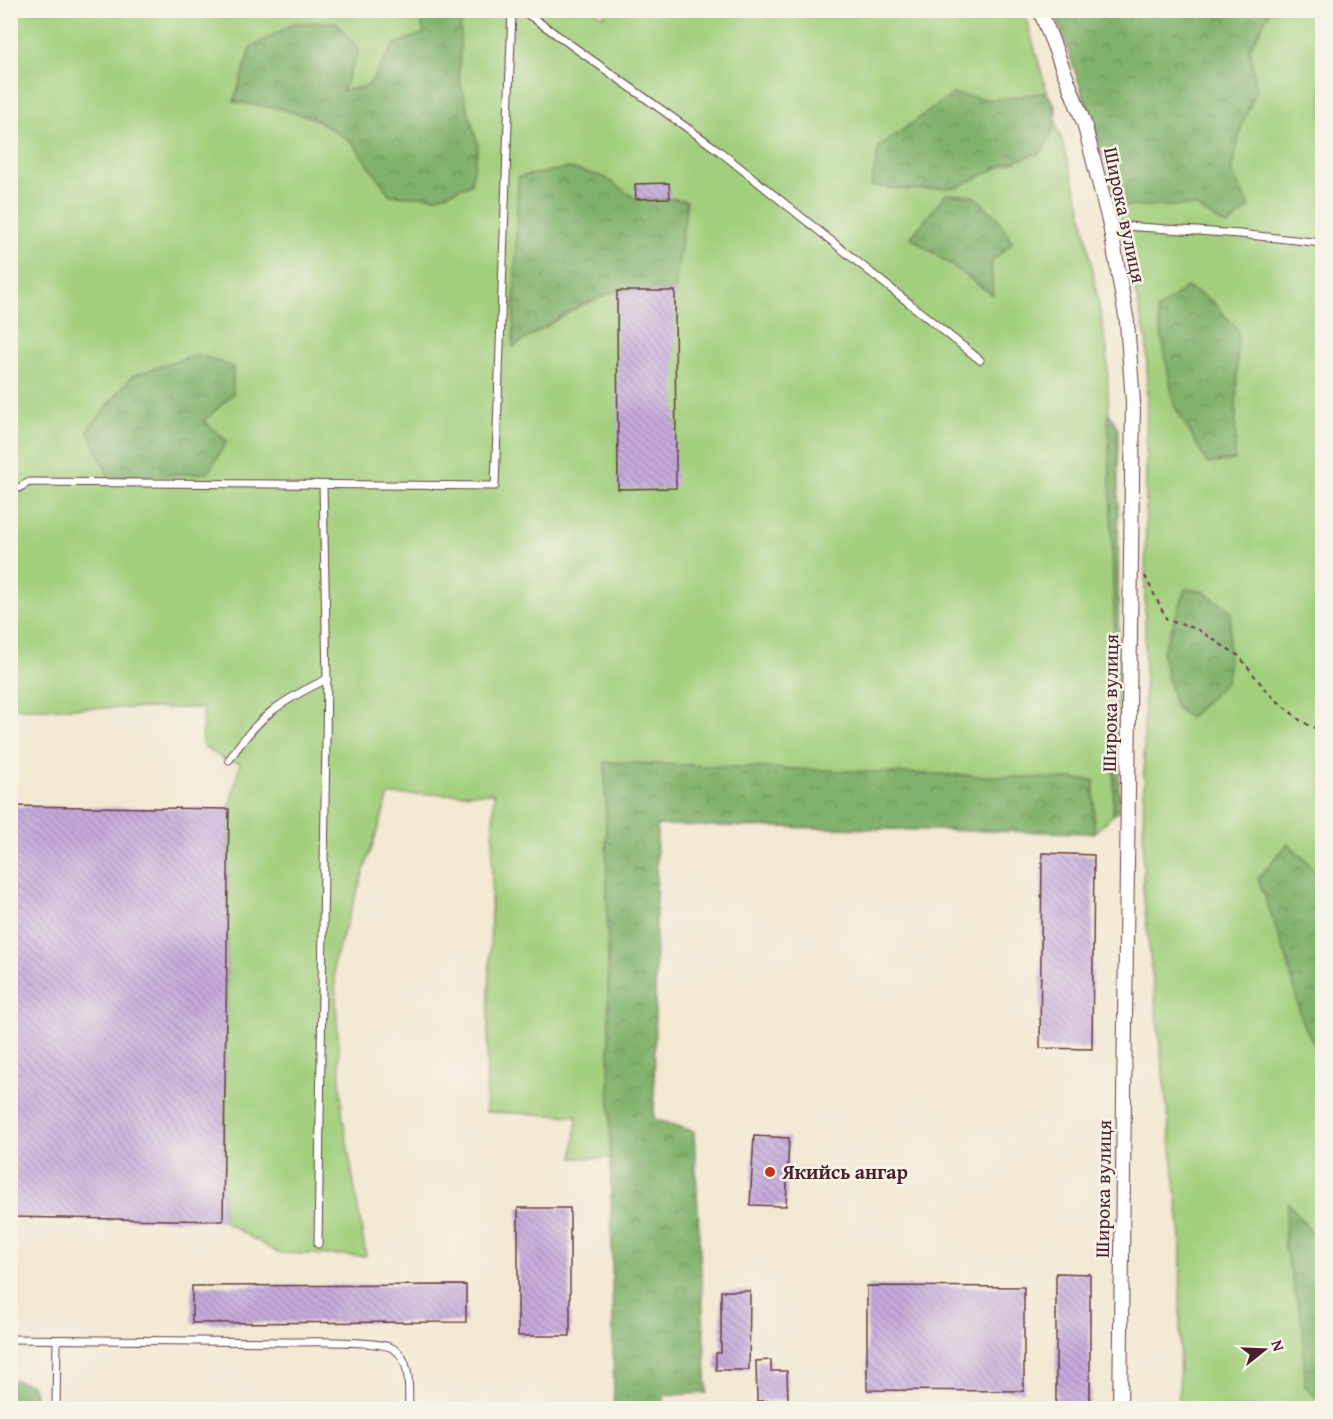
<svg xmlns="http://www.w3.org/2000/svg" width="1333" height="1419" font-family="'Gentium Book Plus',serif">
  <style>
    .green { fill: #a2cf7d; stroke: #767754; stroke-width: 1.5; fill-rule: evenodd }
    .forest { fill: url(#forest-crowns); stroke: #66684c; stroke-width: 1.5 }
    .building { fill: url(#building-back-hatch) }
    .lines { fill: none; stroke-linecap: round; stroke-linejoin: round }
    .lane-casing { stroke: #633d44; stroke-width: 9 }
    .street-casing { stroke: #633d44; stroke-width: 16 }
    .path { stroke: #633d44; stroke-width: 2; stroke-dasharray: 4.5 4.5; stroke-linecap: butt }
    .lane { stroke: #fff; stroke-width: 7 }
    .street { stroke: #fff; stroke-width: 14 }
    .poi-dot { fill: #c8321e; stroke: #f7f3e8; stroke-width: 2 }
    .labels { text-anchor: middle; stroke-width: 5; stroke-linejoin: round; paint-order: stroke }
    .street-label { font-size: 20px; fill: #4a1f2b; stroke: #f7f3e8 }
    .poi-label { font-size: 20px; font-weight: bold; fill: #4a1f2b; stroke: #f7f3e8; text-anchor: start }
  </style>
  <defs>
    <pattern id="forest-crowns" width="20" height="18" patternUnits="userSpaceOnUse" patternTransform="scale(1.5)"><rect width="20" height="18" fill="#81b26c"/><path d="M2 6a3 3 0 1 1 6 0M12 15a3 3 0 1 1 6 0" fill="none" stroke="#6c9059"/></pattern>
    <pattern id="building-back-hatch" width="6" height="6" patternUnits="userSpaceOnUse" patternTransform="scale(1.5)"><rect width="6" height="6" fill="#c5abdb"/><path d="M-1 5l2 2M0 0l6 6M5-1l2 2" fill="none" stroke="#a28bb2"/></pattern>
  </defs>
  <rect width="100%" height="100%" fill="#f7f3e8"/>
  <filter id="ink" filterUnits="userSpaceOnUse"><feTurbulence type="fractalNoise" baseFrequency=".0167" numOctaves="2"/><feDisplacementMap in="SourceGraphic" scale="12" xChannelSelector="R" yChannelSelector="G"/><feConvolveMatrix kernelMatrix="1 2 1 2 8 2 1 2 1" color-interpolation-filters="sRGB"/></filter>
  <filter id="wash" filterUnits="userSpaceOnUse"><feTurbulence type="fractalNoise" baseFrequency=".008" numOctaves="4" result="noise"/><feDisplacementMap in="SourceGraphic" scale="24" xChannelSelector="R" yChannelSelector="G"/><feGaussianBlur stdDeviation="1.35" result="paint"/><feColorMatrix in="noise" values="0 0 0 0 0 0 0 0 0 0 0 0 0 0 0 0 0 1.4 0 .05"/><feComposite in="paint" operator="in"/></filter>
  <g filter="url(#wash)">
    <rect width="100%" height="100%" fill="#f3e8d2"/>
    <g class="green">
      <path d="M594,10L604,17L605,10L1024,11L1047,92L1056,108V122L1080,203L1107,349L1116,687L1113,815L1094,833L1093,780L606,763L611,1158H573L577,1116L486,1112L494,793L389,795L334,962L342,1112L366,1256L278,1253L223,1221L229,809L240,763L223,759L202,745L203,708H11V11ZM925,222L992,294L911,237Z"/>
      <path d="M1055,11H1322V1408H1179L1181,1237L1143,891L1147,342L1105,160Z"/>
    </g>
    <g class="forest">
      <path d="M419,11H468L461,19L459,78L478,145L471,184L438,197L390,195L352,142L313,118L277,108L234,102L251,47L295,23L336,22L359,50L342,91L368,86L395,44L424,33Z"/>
      <path d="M1055,11H1270L1250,49L1257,90L1242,124L1231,171L1250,207L1227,226L1195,206H1116L1105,160Z"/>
      <path d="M1047,92C1063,120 1055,126 1042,152L1003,165L958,187L909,190L871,186L879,147L953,94L992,100Z"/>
      <path d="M568,168L604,177L636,199L670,198L687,201L675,291H616L579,306L513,347L518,177Z"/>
      <path d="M946,194L974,196L998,218L1012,243L991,262L993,295L911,237Z"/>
      <path d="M1187,287L1212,301L1238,330L1235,460L1208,464L1174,405L1157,310Z"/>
      <path d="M197,354L233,367V394L204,421L227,441L208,473L109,477L88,430L132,376Z"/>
      <path d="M1108,411L1118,429L1119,811L1113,815L1116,687Z"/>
      <path d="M1186,589L1203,591L1231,611L1227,681L1189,718L1175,707L1162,654Z"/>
      <path d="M605,762L1094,780V833L657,825L654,1119L694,1131L707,1393L664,1395V1408H614Z"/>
      <path d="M1288,843L1322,877V1060L1302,1021L1287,959L1258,878Z"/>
      <path d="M1288,1202L1322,1247V1403L1305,1387L1303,1328L1284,1244Z"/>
      <path d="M11,1379L33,1385L38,1408H11Z"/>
    </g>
    <g id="blocks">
      <g class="building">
        <path d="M669,183L670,198L636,199L635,184Z"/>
        <path d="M617,291H675L676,488L618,489Z"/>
        <path d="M10,806L229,809L223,1221L10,1217Z"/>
        <path d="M1042,853L1094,855L1092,1049L1040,1048Z"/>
        <path d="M754,1136L789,1138L786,1206L750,1205Z"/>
        <rect x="518" y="1208" width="52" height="128"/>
        <path d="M1056,1273L1090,1274V1405H1056Z"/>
        <path d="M466,1285V1322L192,1323V1286Z"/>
        <path d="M867,1286L1024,1287V1391L867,1390Z"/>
        <path d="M721,1291H750L749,1370H716V1353H721Z"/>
        <path d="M771,1360V1371H787L788,1400L757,1401L756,1361Z"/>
      </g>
    </g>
  </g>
  <g filter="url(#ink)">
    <use href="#blocks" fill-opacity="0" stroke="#633d44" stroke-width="1.5"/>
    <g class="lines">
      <defs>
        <g id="lane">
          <path d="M522,10L718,150L980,360"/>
          <path d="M1110,225L1240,234L1322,243"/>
          <path d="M10,493L29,482L495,486L512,10"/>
          <path d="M229,760C257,717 281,701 327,679"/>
          <path d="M318,1244L327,679L323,485"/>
          <path d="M10,1339C104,1340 197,1341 290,1342C309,1342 381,1340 394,1349C412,1360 408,1390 409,1408"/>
          <path d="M56,1408L57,1340"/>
        </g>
        <path id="street" d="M1040,10L1084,123L1110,225L1127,322L1133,402L1120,1408"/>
      </defs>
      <use href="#lane" class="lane-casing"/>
      <use href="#street" class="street-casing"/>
      <path class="path" d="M1145,576L1167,620L1197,629L1239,656L1268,693L1301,721L1322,732"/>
      <use href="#lane" class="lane"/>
      <use href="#street" class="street"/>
    </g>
  </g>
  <circle class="poi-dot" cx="770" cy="1172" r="6"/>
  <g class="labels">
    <g class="street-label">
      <text transform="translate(1125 215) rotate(78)" y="7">Широка вулиця</text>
      <text transform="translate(1110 703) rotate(-89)" y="7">Широка вулиця</text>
      <text transform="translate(1103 1189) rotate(-89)" y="7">Широка вулиця</text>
    </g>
    <g class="poi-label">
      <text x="782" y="1179">Якийсь ангар</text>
    </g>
  </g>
  <rect width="1333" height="1419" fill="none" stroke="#f7f3e8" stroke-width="36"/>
  <g transform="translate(1264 1350) rotate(72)" stroke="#f7f3e8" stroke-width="4.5" paint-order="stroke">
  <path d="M0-4.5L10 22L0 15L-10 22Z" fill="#4a1f2b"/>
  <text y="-9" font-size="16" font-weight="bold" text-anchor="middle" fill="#4a1f2b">N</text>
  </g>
</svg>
